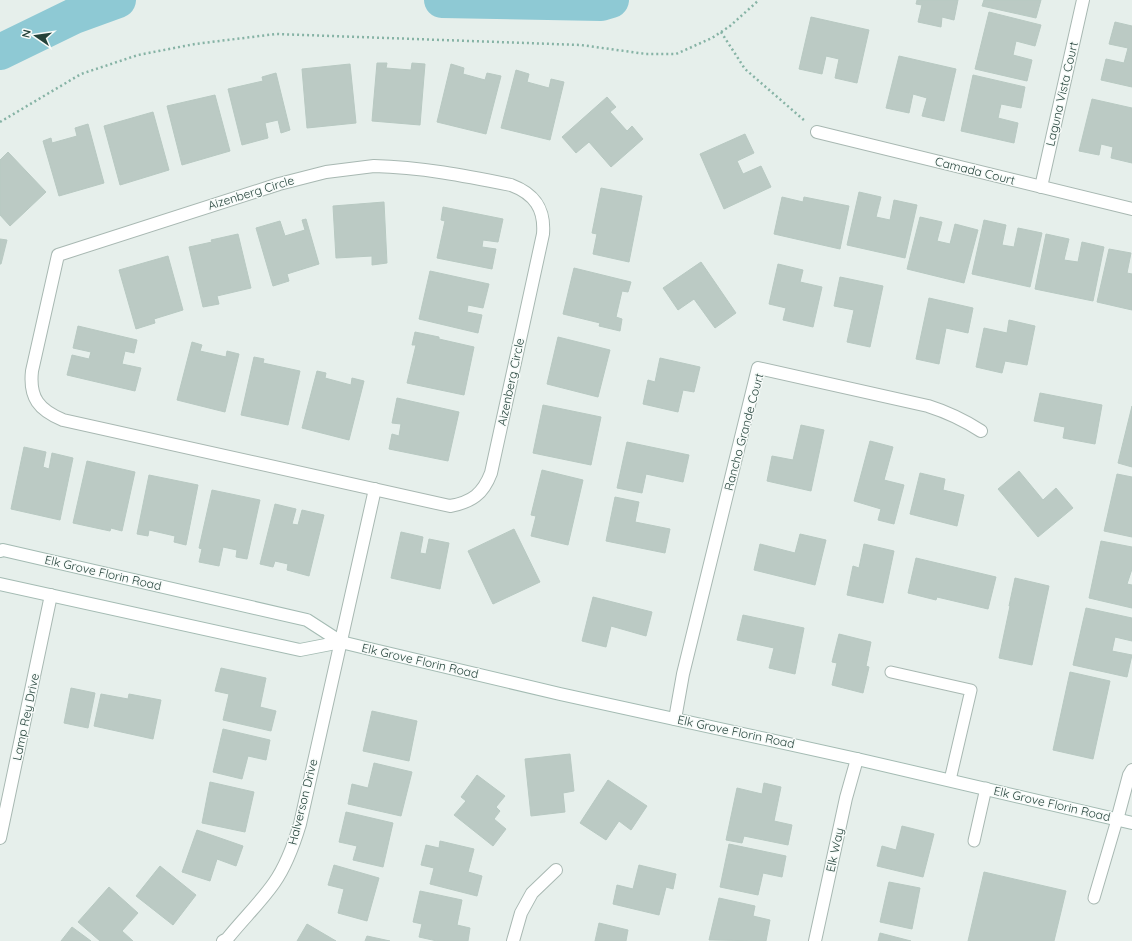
<svg xmlns="http://www.w3.org/2000/svg" width="1132" height="941" font-family="Quicksand,sans-serif">
  <style>
    .lines { fill: none; stroke-linecap: round; stroke-linejoin: round }
    .river { stroke: #8ec9d4; stroke-width: 36 }
    .building { fill: #bbcac4; stroke: #b8c9c2 }
    .service-casing { stroke: #a8b8b2; stroke-width: 13 }
    .minor-casing { stroke: #a8b8b2; stroke-width: 14 }
    .tertiary-casing { stroke: #a8b8b2; stroke-width: 14 }
    .secondary-casing { stroke: #a4bbb3; stroke-width: 14 }
    .path { stroke: #86b3a5; stroke-width: 2.5; stroke-dasharray: 2 3; stroke-linecap: butt }
    .service { stroke: #fff; stroke-width: 11 }
    .minor { stroke: #fff; stroke-width: 12 }
    .tertiary { stroke: #fff; stroke-width: 12 }
    .secondary { stroke: #fff; stroke-width: 12 }
    .labels { text-anchor: middle; stroke-width: 3; stroke-linejoin: round; paint-order: stroke }
    .street-label { font-size: 12px; fill: #24423a; stroke: #f7fbf9 }
  </style>
  <rect width="100%" height="100%" fill="#e6efeb"/>
  <g class="lines">
    <g class="river">
      <path d="M442,0L601,3L611,0"/>
      <path d="M0,52L74,16L118,0"/>
    </g>
  </g>
  <g class="building">
    <path d="M917,0H958L954,20L942,17L941,27L918,22L922,5L916,4Z"/>
    <path d="M984,0H1041L1036,18L982,6Z"/>
    <path d="M989,12L1041,25L1035,46L1016,41L1013,55L1032,60L1027,81L975,69Z"/>
    <path d="M811,17L869,30L857,83L835,78L839,59L826,56L822,74L799,69Z"/>
    <path d="M1115,22L1132,26V87L1101,80L1106,59L1124,63L1128,48L1109,44Z"/>
    <path d="M899,56L956,69L944,121L922,116L927,98L913,94L909,113L886,108Z"/>
    <path d="M377,63H387L386,68L411,70L412,63L425,64L420,125L372,121Z"/>
    <path d="M350,64L356,123L307,128L302,69Z"/>
    <path d="M451,64L464,68L463,74L485,80L487,73L501,76L486,134L437,122Z"/>
    <path d="M516,70L529,74L527,82L549,88L551,79L564,82L550,140L501,128Z"/>
    <path d="M276,73L290,130L281,133L278,120L265,123L268,138L242,145L228,89L263,81L262,77Z"/>
    <path d="M973,75L1025,87L1021,108L1001,104L998,118L1018,123L1014,143L961,131Z"/>
    <path d="M215,95L230,151L182,165L167,106Z"/>
    <path d="M607,97L616,107L610,112L627,131L632,126L643,139L611,167L589,142L576,153L562,137Z"/>
    <path d="M1092,99L1132,108V163L1111,158L1113,147L1101,144L1099,155L1079,151Z"/>
    <path d="M153,112L169,170L120,185L104,126Z"/>
    <path d="M88,124L104,183L59,196L43,141L51,138L52,143L77,136L75,128Z"/>
    <path d="M745,134L754,153L737,161L743,174L761,166L771,187L724,209L700,154Z"/>
    <path d="M8,152L46,192L10,226L0,215V160Z"/>
    <path d="M601,188L642,196L629,262L593,254L597,234L592,233Z"/>
    <path d="M859,192L881,197L876,217L890,220L894,200L917,205L905,258L847,245Z"/>
    <path d="M782,197L803,202L804,197L849,206L840,249L774,234Z"/>
    <path d="M384,202L387,263L372,265V256L336,258L333,206Z"/>
    <path d="M443,207L503,219L498,242L483,240L482,247L496,249L492,269L437,258L445,221L441,220Z"/>
    <path d="M920,217L942,222L937,241L950,244L955,224L978,230L964,283L907,269Z"/>
    <path d="M306,219L319,264L287,274L289,281L273,286L256,228L280,221L285,236L305,230L302,220Z"/>
    <path d="M984,220L1006,225L1002,245L1014,247L1018,228L1042,233L1030,287L972,274Z"/>
    <path d="M238,234L251,288L217,296L219,304L203,307L189,247L212,242L211,240Z"/>
    <path d="M1046,234L1069,239L1064,260L1078,262L1082,242L1104,247L1093,301L1035,289Z"/>
    <path d="M0,239L7,240L1,264H0Z"/>
    <path d="M1109,249L1131,253L1127,273L1132,274V310L1097,302Z"/>
    <path d="M168,256L183,310L154,319L155,323L136,329L119,270Z"/>
    <path d="M701,262L736,313L715,328L694,299L678,310L663,288Z"/>
    <path d="M778,264L803,270L800,282L822,287L813,327L783,320L786,308L769,304Z"/>
    <path d="M574,268L631,282L628,292L622,291L616,317L622,319L620,331L599,326L600,323L563,314Z"/>
    <path d="M430,271L489,284L483,308L468,305L467,312L482,315L478,333L419,319Z"/>
    <path d="M840,277L883,286L870,347L847,342L854,310L834,306Z"/>
    <path d="M929,298L973,308L968,333L946,328L939,364L916,359Z"/>
    <path d="M1009,320L1035,326L1027,365L1005,361L1002,373L976,367L984,328L1007,333Z"/>
    <path d="M78,326L137,340L134,353L125,351L122,364L141,368L135,391L67,375L72,355L89,359L91,352L73,348Z"/>
    <path d="M415,332L439,337V339L474,347L464,395L407,383L416,345H412Z"/>
    <path d="M558,337L610,350L598,397L547,384Z"/>
    <path d="M192,342L202,345L200,351L226,357L227,351L239,354L225,412L177,400Z"/>
    <path d="M254,357L264,359L263,363L300,371L288,425L241,415Z"/>
    <path d="M660,358L700,367L694,392L683,390L678,412L643,404L648,380L655,382Z"/>
    <path d="M317,371L326,373L325,378L351,385L352,378L364,381L349,440L302,428Z"/>
    <path d="M1040,393L1102,405L1095,444L1063,438L1065,427L1034,421Z"/>
    <path d="M397,398L459,412L448,461L389,449L392,434L399,436L401,424L392,423Z"/>
    <path d="M543,405L601,417L591,465L533,453Z"/>
    <path d="M1132,406V467L1118,463Z"/>
    <path d="M801,425L824,430L811,491L767,481L772,456L793,460Z"/>
    <path d="M870,441L893,447L884,480L904,485L894,524L878,520L881,509L854,501Z"/>
    <path d="M627,442L689,455L683,482L646,474L642,493L617,488Z"/>
    <path d="M24,447L46,452L43,467L49,469L52,453L73,458L60,520L11,509Z"/>
    <path d="M87,461L135,472L122,531L111,528L110,531L73,523Z"/>
    <path d="M542,470L583,480L568,545L531,536L536,516L531,515Z"/>
    <path d="M1019,471L1043,500L1056,488L1073,508L1038,537L998,489Z"/>
    <path d="M920,473L945,479L943,490L964,495L957,526L910,514Z"/>
    <path d="M1117,474L1132,477V537L1104,531Z"/>
    <path d="M149,475L198,485L186,545L174,542L175,536L149,530L148,536L137,534Z"/>
    <path d="M212,490L260,500L247,559L236,557L237,550L223,547L219,566L199,562L202,549L199,548Z"/>
    <path d="M615,497L639,502L635,522L670,529L665,553L606,541Z"/>
    <path d="M275,504L296,509L292,524L298,525L302,510L324,515L309,576L287,570L288,564L275,561L273,567L260,564Z"/>
    <path d="M514,529L540,582L493,604L468,551Z"/>
    <path d="M401,532L423,537L420,553L426,554L429,539L449,543L440,589L391,578Z"/>
    <path d="M800,534L826,540L815,585L754,570L760,544L795,553Z"/>
    <path d="M1101,541L1132,547V569L1127,584L1132,585V608L1089,598Z"/>
    <path d="M864,544L894,551L883,603L847,595L853,566L859,568Z"/>
    <path d="M916,558L996,577L988,609L937,597L936,600L908,593Z"/>
    <path d="M1015,578L1049,586L1032,665L999,658L1010,606H1009Z"/>
    <path d="M593,597L652,612L646,636L611,626L606,647L582,641Z"/>
    <path d="M1086,608L1132,618V641L1115,637L1112,651L1132,655L1127,677L1073,665Z"/>
    <path d="M743,615L804,628L795,674L769,668L774,648L737,640Z"/>
    <path d="M839,634L871,642L866,666L869,667L863,693L832,685L837,663L832,662Z"/>
    <path d="M221,668L266,678L260,707L276,711L271,731L223,720L229,694L215,691Z"/>
    <path d="M1070,672L1110,681L1093,759L1053,750Z"/>
    <path d="M71,688L95,693L88,728L64,723Z"/>
    <path d="M101,694L128,699L129,694L161,700L153,739L94,726Z"/>
    <path d="M372,711L417,721L409,761L363,751Z"/>
    <path d="M223,729L270,740L266,760L248,756L242,779L213,772Z"/>
    <path d="M570,754L574,791L563,793L565,812L531,816L525,759Z"/>
    <path d="M374,763L412,772L401,816L348,804L352,784L368,788Z"/>
    <path d="M477,775L505,796L496,807L500,811L494,819L506,829L493,846L454,815L466,801L461,797Z"/>
    <path d="M608,780L647,806L631,830L619,821L606,840L580,823Z"/>
    <path d="M210,782L254,792L245,832L202,823Z"/>
    <path d="M764,783L781,787L774,821L792,825L788,845L744,836L742,843L726,840L737,788L762,794Z"/>
    <path d="M346,812L393,823L383,867L353,860L357,846L339,842Z"/>
    <path d="M902,826L934,834L923,877L877,866L882,846L896,850Z"/>
    <path d="M197,830L243,846L236,866L217,859L210,881L182,872Z"/>
    <path d="M440,841L474,849L468,872L482,876L477,896L430,884L434,868L421,865L426,845L439,848Z"/>
    <path d="M729,844L786,856L782,877L763,873L758,895L720,887Z"/>
    <path d="M334,865L379,878L367,921L338,913L344,889L328,885Z"/>
    <path d="M639,865L676,874L673,889L666,887L659,915L613,904L617,885L633,889Z"/>
    <path d="M160,866L196,895L173,925L136,896Z"/>
    <path d="M984,872L1066,891L1054,941H968Z"/>
    <path d="M889,882L920,888L912,929L880,922Z"/>
    <path d="M109,887L138,913L122,931L133,941H100L78,922Z"/>
    <path d="M420,891L462,900L457,925L470,928L468,941H437L419,937L422,924L413,922Z"/>
    <path d="M719,898L755,906L753,916L770,920L766,941L709,940Z"/>
    <path d="M599,923L628,930L626,941H595Z"/>
    <path d="M307,924L336,941H297Z"/>
    <path d="M72,927L91,941H61Z"/>
    <path d="M880,933L911,941H878Z"/>
    <path d="M367,936L390,941H365Z"/>
  </g>
  <g class="lines">
    <defs>
      <g id="service">
        <path d="M891,672L971,690L950,780"/>
        <path d="M974,841L986,788"/>
        <path d="M1094,898L1117,820"/>
      </g>
      <g id="minor">
        <path d="M817,132L1132,209"/>
        <path d="M374,166C421,167 466,176 511,185C535,194 545,209 543,234L491,473C483,494 472,502 450,506L63,420C39,410 29,398 32,371L58,255L279,184L326,172Z"/>
        <path d="M1041,187L1083,0"/>
        <path d="M675,719L683,674L758,368L928,406C947,412 964,420 981,431"/>
        <path d="M1117,820L1129,775L1132,770"/>
        <path d="M0,838L51,595"/>
        <path d="M223,941L227,939C242,920 260,903 274,883C286,866 294,844 300,824L375,489"/>
        <path d="M513,941L521,913L532,893L556,870"/>
      </g>
      <path id="tertiary" d="M815,941L846,798L857,759"/>
      <g id="secondary">
        <path d="M0,551L3,550L307,620L341,642L374,650L560,694L857,759L1132,823"/>
        <path d="M0,584L300,650L341,642"/>
      </g>
    </defs>
    <use href="#service" class="service-casing"/>
    <use href="#minor" class="minor-casing"/>
    <use href="#tertiary" class="tertiary-casing"/>
    <use href="#secondary" class="secondary-casing"/>
    <g class="path">
      <path d="M721,32L745,69L805,121"/>
      <path d="M0,122L81,74L138,55L195,44L276,34L581,45L646,54H676L712,38L730,26L759,0"/>
    </g>
    <use href="#service" class="service"/>
    <use href="#minor" class="minor"/>
    <use href="#tertiary" class="tertiary"/>
    <use href="#secondary" class="secondary"/>
  </g>
  <g class="labels">
    <g class="street-label">
      <text transform="translate(1062 94) rotate(-77)" y="4">Laguna Vista Court</text>
      <text transform="translate(975 171) rotate(14)" y="4">Camada Court</text>
      <text transform="translate(251 193) rotate(-17)" y="4">Aizenberg Circle</text>
      <text transform="translate(511 382) rotate(-78)" y="4">Aizenberg Circle</text>
      <text transform="translate(744 432) rotate(-75)" y="4">Rancho Grande Court</text>
      <text transform="translate(103 573) rotate(13)" y="4">Elk Grove Florin Road</text>
      <text transform="translate(420 661) rotate(13)" y="4">Elk Grove Florin Road</text>
      <text transform="translate(26 717) rotate(-78)" y="4">Lamp Rey Drive</text>
      <text transform="translate(736 732) rotate(12)" y="4">Elk Grove Florin Road</text>
      <text transform="translate(303 802) rotate(-76)" y="4">Halverson Drive</text>
      <text transform="translate(1052 804) rotate(13)" y="4">Elk Grove Florin Road</text>
      <text transform="translate(835 850) rotate(-78)" y="4">Elk Way</text>
    </g>
  </g>
  <g transform="translate(36 36) rotate(283)" stroke="#f7fbf9" stroke-width="3" paint-order="stroke">
  <path d="M0-3L7 15L0 10L-7 15Z" fill="#24423a"/>
  <text y="-6" font-size="11" font-weight="bold" text-anchor="middle" fill="#24423a">N</text>
  </g>
</svg>
